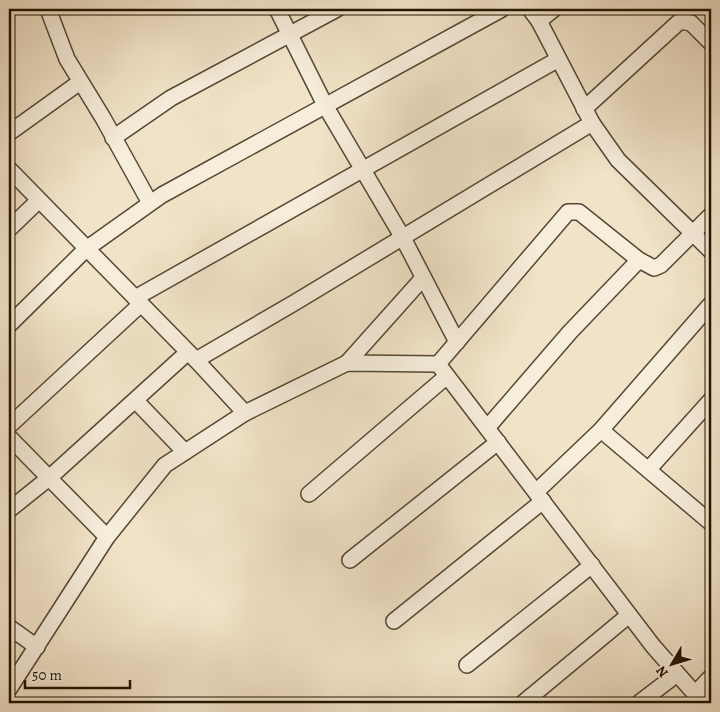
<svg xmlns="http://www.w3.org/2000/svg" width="720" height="712" font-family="Alegreya,serif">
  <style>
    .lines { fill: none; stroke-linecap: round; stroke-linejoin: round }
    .street-casing { stroke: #554834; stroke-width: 18 }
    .street { stroke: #f6eddb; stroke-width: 15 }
  </style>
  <rect width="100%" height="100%" fill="#f1e3c8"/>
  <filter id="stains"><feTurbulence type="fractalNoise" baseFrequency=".004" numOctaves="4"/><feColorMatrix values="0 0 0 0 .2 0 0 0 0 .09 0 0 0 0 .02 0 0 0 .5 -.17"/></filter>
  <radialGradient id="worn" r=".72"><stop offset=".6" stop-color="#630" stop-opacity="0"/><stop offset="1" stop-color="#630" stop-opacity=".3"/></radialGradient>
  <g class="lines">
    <defs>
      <g id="street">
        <path d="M48,9L67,59L103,118L150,203"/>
        <path d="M277,9L326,107L403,238L457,342"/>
        <path d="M530,9L539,21L592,123L618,160L711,251"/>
        <path d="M539,21L554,9"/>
        <path d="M584,109L680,21L691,23L711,43"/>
        <path d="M9,133L80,82"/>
        <path d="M113,138L171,98L337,9"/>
        <path d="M9,169L196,360L294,303L592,123"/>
        <path d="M9,229L38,201"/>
        <path d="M135,298L557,60"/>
        <path d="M9,325L86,249L162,195L502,9"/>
        <path d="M196,360L245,413L347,363L438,364L653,646L703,703"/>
        <path d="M347,363L423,278"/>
        <path d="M438,364L568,212H579L639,260L654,268L661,265L711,215"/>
        <path d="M136,401L185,452"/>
        <path d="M9,426L141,304"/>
        <path d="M487,428L570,332L639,260"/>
        <path d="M601,430L711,523"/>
        <path d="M9,437L107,537L165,465L245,413"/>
        <path d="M649,469L711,400"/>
        <path d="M536,492L601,430L711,304"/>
        <path d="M309,494L447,376"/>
        <path d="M9,510L49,478L188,352"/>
        <path d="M350,560L498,442"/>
        <path d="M394,621L543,501"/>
        <path d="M9,627L37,647"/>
        <path d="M467,665L592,565"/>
        <path d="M9,689L107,537"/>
        <path d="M695,694L711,677"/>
        <path d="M523,703L629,615"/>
        <path d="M639,703L677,674"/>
      </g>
    </defs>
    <use href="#street" class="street-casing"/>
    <use href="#street" class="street"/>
  </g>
  <rect width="720" height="712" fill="none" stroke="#f1e3c8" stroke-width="30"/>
  <rect x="10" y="10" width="700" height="692" fill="none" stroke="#211402" stroke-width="2.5"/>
  <rect x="15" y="15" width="690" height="682" fill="none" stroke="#211402"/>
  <g transform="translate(672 664) rotate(232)" stroke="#f6eddb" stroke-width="4" paint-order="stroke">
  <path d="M0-4L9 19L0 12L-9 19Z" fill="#211402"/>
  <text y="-8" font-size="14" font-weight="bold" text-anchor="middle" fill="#211402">N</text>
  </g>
  <path d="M25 680v8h105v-8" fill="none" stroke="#211402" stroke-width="2.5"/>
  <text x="32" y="680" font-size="15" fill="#211402" stroke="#f6eddb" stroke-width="4" paint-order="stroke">50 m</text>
  <rect width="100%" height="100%" filter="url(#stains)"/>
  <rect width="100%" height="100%" fill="url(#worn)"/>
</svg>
